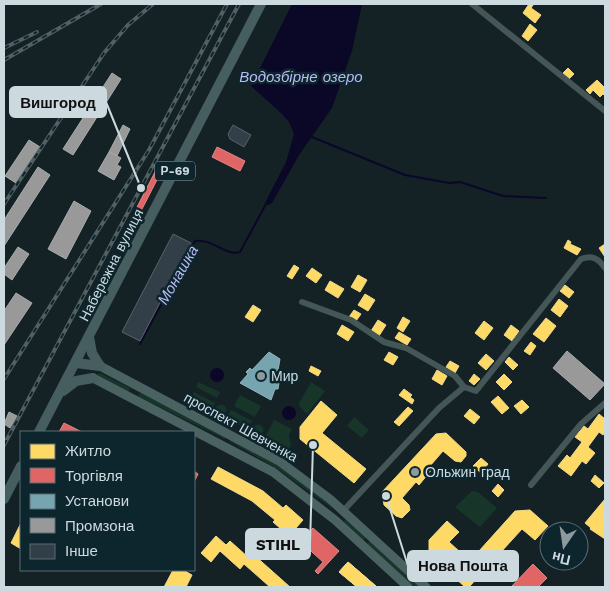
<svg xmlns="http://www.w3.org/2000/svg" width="609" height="591" font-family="'Work Sans',sans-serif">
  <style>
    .green { fill: #18352a }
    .water { fill: #0b0727 }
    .homes { fill: #ffd966; stroke: #f0d98a }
    .shops { fill: #e06666; stroke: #da898a }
    .public { fill: #76a5af; stroke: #90b5bd }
    .industry { fill: #999; stroke: #a8acae }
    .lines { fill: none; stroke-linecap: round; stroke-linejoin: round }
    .stream { stroke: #0b0727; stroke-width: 2 }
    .building { fill: #333f48; stroke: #596268 }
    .street { stroke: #445756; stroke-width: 6 }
    .secondary { stroke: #4a6262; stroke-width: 9 }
    .primary { stroke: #465e60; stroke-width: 10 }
    .rail-casing { stroke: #526062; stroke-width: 4 }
    .rail { stroke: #0d252d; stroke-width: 2; stroke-dasharray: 5.5; stroke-linecap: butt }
    .poi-dot { fill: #8c9a9e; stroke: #0d252d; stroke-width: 2 }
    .labels { text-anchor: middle; stroke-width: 5; stroke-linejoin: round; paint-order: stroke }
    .shield { fill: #0d252d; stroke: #93a4aa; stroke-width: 1 }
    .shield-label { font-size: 12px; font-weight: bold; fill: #ccdadf }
    .street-label { font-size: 14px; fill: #ccdadf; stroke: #0d252d }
    .poi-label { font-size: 14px; fill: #ccdadf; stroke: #0d252d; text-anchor: start }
    .water-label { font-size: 15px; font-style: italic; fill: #babaf3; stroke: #0d252d }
    .leader { fill: none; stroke: #ccdadf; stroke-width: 2 }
    .callout-dot { fill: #ccdadf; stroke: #0d252d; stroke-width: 2 }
    .callout { fill: #ccdadf; stroke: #ccdadf; stroke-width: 2 }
    .callout-label { font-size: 15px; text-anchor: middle; font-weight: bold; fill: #111 }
  </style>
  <rect width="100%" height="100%" fill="#142226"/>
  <g class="green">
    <path d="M100,373L130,388L129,392L98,377L97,374Z"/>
    <path d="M198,382L220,392L217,398L196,387Z"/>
    <path d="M311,382L325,391L307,414L298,405Z"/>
    <path d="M194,392L215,403L212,410L191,398Z"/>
    <path d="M141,393L227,436L225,439L139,397L138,394Z"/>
    <path d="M240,395L261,406L255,417L234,406Z"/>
    <circle cx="221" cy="410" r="5.5"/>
    <path d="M231,410L252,421L248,430L226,418Z"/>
    <path d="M354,417L369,430L362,438L347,426Z"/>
    <path d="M274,420L292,429L289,435L291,446L287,451L264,439Z"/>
    <circle cx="258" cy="430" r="5.5"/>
    <path d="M230,438L278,465L332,505V508L276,468L229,441Z"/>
    <path d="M472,491L478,492L497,508L480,527L455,507Z"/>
    <path d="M345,519L366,538L363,540L344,522Z"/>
    <path d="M370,541L420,587H414L367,544Z"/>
  </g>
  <g class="water">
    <path d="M292,4H362L352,51L332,108L299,155L272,203L268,205L265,203L286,162L294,134L289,122L281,113L251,86Z"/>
    <circle cx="217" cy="375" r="7"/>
    <circle cx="289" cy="413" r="7"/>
  </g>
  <g class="homes">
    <path d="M529,4L533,5L531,8L541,15L535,23L523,13Z"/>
    <path d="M530,24L537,30L528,41L522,36Z"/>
    <path d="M568,68L574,74L569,79L563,73Z"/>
    <path d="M597,80L605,88V96L603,94L600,97L593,90L590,94L586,90Z"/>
    <path d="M568,240L571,242L570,244L581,249L577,255L564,248Z"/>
    <path d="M605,244V257L599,248Z"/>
    <path d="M294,265L299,268L292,279L287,276Z"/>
    <path d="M312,268L322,275L316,283L306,276Z"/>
    <path d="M358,275L367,280L360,292L351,287Z"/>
    <path d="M330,281L344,289L338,298L325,290Z"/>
    <path d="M565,285L574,292L569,298L560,291Z"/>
    <path d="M365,294L375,300L368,311L358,305Z"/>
    <path d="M559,299L568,306L560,317L551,310Z"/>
    <path d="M253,305L261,310L253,322L245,317Z"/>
    <path d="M354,310L361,314L356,321L349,317Z"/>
    <path d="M403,317L410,321L403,332L397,328Z"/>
    <path d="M546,318L556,326L544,342L533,334Z"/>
    <path d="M378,320L386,325L379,336L371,331Z"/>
    <path d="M484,321L493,328L484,340L475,333Z"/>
    <path d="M342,325L354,332L348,341L337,334Z"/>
    <path d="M511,325L519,331L512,341L504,335Z"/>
    <path d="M399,332L411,339L407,345L395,338Z"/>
    <path d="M531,342L536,346L530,355L524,351Z"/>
    <path d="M389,352L398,357L393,365L384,360Z"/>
    <path d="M486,354L494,361L486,370L478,363Z"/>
    <path d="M509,357L518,365L513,370L505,362Z"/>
    <path d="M450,361L459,366L455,373L446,367Z"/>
    <path d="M311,366L321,371L318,376L309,371Z"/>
    <path d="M437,370L447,376L442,385L432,379Z"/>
    <path d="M474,374L480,379L474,385L469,381Z"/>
    <path d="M504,374L512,382L504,390L496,382Z"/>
    <path d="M404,389L412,395L410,397L414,400L412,404L399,395Z"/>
    <path d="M498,396L509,408L502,414L491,402Z"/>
    <path d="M522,400L529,407L521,414L514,406Z"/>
    <path d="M321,401L337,415L322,433L366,469L354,483L300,439V427Z"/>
    <path d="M408,407L413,411L399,426L394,422Z"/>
    <path d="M470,409L480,417L474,424L464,416Z"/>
    <path d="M599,414L605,419V432L603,435L599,432L588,447L595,453L586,464L582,461L571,476L558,466L567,455L570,458L582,442L575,437L584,426L588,429Z"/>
    <path d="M446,433L466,452V456L461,462L455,461L443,451L430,466L433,468L419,485L416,482L402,498L409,505L410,510L402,518L396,516L384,505L382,492L436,434Z"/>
    <path d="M481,458L488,464L481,473L473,466Z"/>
    <path d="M218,467L263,491L283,508L286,505L303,520L289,536L273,522L275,520L252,501L211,479Z"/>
    <path d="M595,475L604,483L599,488L591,481Z"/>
    <path d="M498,484L504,490L498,497L492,491Z"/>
    <path d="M605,499V539L590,529L591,528L585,523Z"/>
    <path d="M530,510L548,526L535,540L522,529L469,587H465L429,554V540L447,521L459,532L449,542L470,561L515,511Z"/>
    <path d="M21,523V549L11,543Z"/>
    <path d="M216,536L226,545L230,541L249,558L253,554L290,587H270L244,564L240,569L220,551L211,562L201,553Z"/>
    <path d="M348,562L377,587H357L339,572Z"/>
    <path d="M348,562L377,587H357L339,572Z"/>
    <path d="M173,570H183L192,575L186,587H164Z"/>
  </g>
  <g class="shops">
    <path d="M217,147L245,161L240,171L212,157Z"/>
    <path d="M157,168L162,170L140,213L135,211Z"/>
    <path d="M64,423L82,432H59Z"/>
    <path d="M194,471L198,474L194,482Z"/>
    <path d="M313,528L339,551L318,574L315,571L323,562L301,542Z"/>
    <path d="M533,564L547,578L538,587H511Z"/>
  </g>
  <path class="public" d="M269,352L280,359L276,382L279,383L278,389H275L271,400L240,383L248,374L246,372L250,368L252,370Z"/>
  <g class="industry">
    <path d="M112,73L121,79L73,155L63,149Z"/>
    <path d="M123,125L130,129L117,156L109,152Z"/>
    <path d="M29,140L40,147L16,183L5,176Z"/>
    <path d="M109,152L121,158L117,165L121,167L114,180L98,171Z"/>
    <path d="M38,167L50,175L4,246V220Z"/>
    <path d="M74,201L91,211L66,259L48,249Z"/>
    <path d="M18,247L29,254L12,280L4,274V268Z"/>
    <path d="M16,293L32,303L4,345V311Z"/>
    <path d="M567,351L605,384L590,400L553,368Z"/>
    <path d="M9,412L17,416L10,428L4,424Z"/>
  </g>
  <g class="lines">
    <g class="stream">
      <path d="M312,137L405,175L449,183L460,182L503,196L546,198"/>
      <path d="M140,344L195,241C212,238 227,257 240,252L266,204"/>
    </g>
  </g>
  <g class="building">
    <path d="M233,125L251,135L244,147L230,139L228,134Z"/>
    <path d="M173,234L191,243L140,341L122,332Z"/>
  </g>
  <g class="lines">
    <g class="street">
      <path d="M472,4L605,111"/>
      <path d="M302,302L351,320L384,342L406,348L455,376L464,387L439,408L343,511"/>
      <path d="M464,387L476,391L581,259C592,255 598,258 605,268"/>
      <path d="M531,485L581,424L605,403"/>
    </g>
    <g class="secondary">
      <path d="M100,366L279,461L330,499L426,587"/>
      <path d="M93,378L273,472L335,520L408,587"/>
    </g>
    <g class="primary">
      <path d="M89,337L92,353L100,366"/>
      <path d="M76,363L100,366"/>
      <path d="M63,391L76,381L93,378"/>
      <path d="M39,432L261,4"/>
      <path d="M4,499L21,466"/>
    </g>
    <defs>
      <g id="rail">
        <path d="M4,48L37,32"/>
        <path d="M4,60L101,4"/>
        <path d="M4,204L104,53L128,25L153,4"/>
        <path d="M4,379L149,150L227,4"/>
        <path d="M4,445L239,4"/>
      </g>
    </defs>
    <use href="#rail" class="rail-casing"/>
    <use href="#rail" class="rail"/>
  </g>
  <g class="poi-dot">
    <circle cx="261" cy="376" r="5"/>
    <circle cx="415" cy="472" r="5"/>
  </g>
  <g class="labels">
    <rect class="shield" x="155" y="161.5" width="40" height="19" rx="4"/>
    <g class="shield-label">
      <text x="175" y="175">Р-69</text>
    </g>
    <g class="street-label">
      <text transform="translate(111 265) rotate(-63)" y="5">Набережна вулиця</text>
      <text transform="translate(241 427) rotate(29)" y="5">проспект Шевченка</text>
    </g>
    <g class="poi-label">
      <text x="271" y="381">Мир</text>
      <text x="425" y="477">Ольжин град</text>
    </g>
    <g class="water-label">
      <text x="301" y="82">Водозбірне озеро</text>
      <text transform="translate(178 275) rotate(-60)" y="5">Монашка</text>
    </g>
  </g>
  <path class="leader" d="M141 188L106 102M313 445L310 544M386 496L408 566"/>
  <g class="callout-dot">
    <circle cx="141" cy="188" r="5"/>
    <circle cx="313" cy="445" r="5"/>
    <circle cx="386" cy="496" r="5"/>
  </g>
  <g class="callout">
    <rect x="10" y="87" width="96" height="30" rx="5"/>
    <rect x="246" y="529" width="64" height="30" rx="5"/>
    <rect x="408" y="551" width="110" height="30" rx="5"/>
  </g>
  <g class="callout-label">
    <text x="58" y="108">Вишгород</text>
    <text x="278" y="550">STIHL</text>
    <text x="463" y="571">Нова Пошта</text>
  </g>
  <rect width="609" height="591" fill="none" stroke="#ccdadf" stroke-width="10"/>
  <rect x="20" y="431" width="175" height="140" fill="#0d252d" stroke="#596d74"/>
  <rect x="30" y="444" width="25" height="15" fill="#ffd966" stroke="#596d74"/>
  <text x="65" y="456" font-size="15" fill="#ccdadf">Житло</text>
  <rect x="30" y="468" width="25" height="15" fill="#e06666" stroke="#596d74"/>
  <text x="65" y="481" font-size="15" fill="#ccdadf">Торгівля</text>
  <rect x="30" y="494" width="25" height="15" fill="#76a5af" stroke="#596d74"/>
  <text x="65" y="506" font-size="15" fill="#ccdadf">Установи</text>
  <rect x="30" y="518" width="25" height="15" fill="#999999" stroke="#596d74"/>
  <text x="65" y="531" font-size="15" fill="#ccdadf">Промзона</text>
  <rect x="30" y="544" width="25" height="15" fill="#333f48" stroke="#596d74"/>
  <text x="65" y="556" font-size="15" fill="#ccdadf">Інше</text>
  <g transform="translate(564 546) rotate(193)"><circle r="24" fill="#0d252d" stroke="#596d74"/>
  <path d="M0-4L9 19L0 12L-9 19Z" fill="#8c9a9e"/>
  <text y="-8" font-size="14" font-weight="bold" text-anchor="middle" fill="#ccdadf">Пн</text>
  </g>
</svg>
